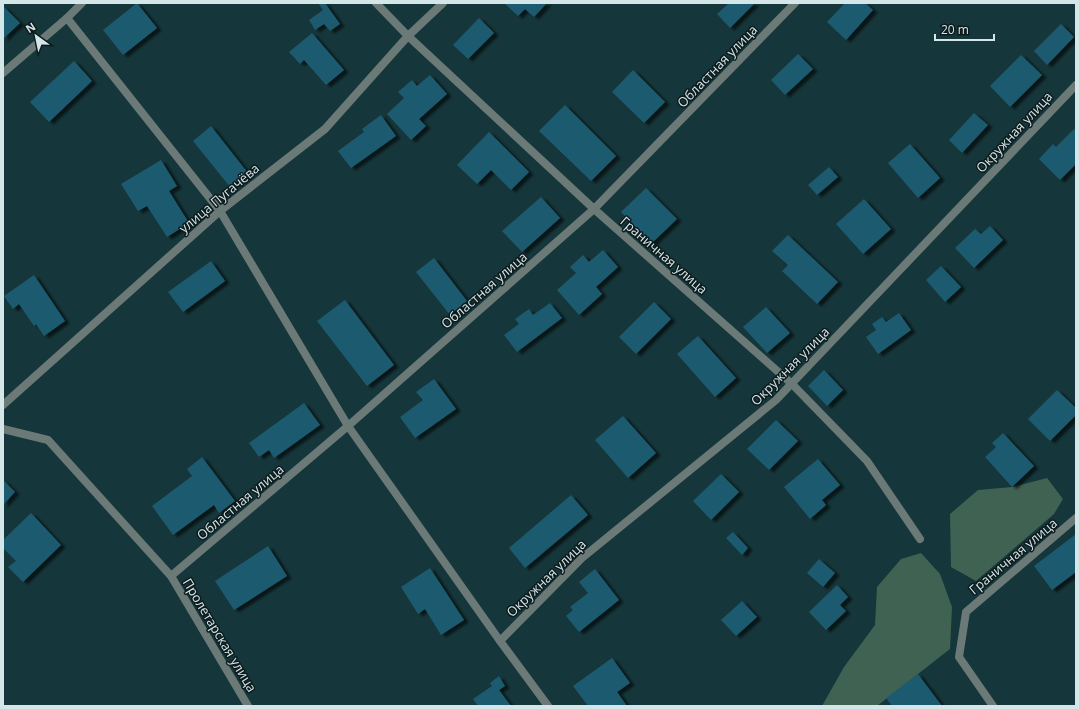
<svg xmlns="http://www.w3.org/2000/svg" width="1079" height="709" font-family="'Open Sans',sans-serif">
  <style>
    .green { fill: #406252 }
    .building { fill: #1e5a6f; filter: url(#shadow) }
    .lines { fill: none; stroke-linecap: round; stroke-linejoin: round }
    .minor { stroke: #6b7a77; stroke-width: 8 }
    .labels { text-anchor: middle; stroke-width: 3; stroke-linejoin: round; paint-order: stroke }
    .street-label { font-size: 13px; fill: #d4e6e8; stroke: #0d1b1d }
  </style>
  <defs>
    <filter id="shadow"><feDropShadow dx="4.5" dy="2.5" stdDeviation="1" flood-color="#0009"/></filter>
  </defs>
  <rect width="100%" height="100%" fill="#15363a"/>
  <g class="green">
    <path d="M1047,478L1063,499L1054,514L976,581L951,567L950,514L978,490L1012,487Z"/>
    <path d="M921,553L940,574L952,607L950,649L877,706H822L844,667L875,625L877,587L901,559Z"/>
  </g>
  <g class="building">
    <path d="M137,3L157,28L123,55L103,30Z"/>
    <path d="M318,3H325L340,24L330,31L324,24L315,30L309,20L323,10Z"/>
    <path d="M504,3H547L534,17L525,9L518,16Z"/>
    <path d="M729,3H755L730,28L717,14Z"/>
    <path d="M845,3H865L873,10L846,40L827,22Z"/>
    <path d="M3,6L20,23L3,39Z"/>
    <path d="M479,18L494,33L468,59L453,45Z"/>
    <path d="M1061,24L1074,37L1047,65L1034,51Z"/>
    <path d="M312,33L344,70L326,85L304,60L300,64L289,52Z"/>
    <path d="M798,54L813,69L785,95L771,80Z"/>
    <path d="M1021,55L1042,75L1010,107L990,86Z"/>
    <path d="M74,61L92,81L49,122L30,102Z"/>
    <path d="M633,70L665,102L644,123L612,92Z"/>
    <path d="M430,75L447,94L419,119L426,126L411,140L387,114L404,98L398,92L412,80L417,86Z"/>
    <path d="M565,105L616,156L591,181L539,131Z"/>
    <path d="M974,113L988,125L962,153L949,140Z"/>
    <path d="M381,115L396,136L351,168L338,151L364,132L362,129Z"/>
    <path d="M211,126L248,173L230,187L193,141Z"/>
    <path d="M1074,129L1076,131V164L1060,180L1039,159L1053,144L1056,147Z"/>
    <path d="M489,132L529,172L511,190L491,170L477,184L457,165Z"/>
    <path d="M910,144L940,178L918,198L888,163Z"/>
    <path d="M161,160L177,186L169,191L189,223L167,237L147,206L138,211L121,184Z"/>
    <path d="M829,167L838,177L817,195L808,185Z"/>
    <path d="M646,188L677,219L651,244L621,212Z"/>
    <path d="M541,197L560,218L522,252L502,231Z"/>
    <path d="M864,199L891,229L863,254L836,224Z"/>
    <path d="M990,226L1003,240L974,268L955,248L975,229L981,234Z"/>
    <path d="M788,235L838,282L817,304L782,271L788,265L772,251Z"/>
    <path d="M603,250L618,267L596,287L602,294L579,315L557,290L576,273L570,267L583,255L589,262Z"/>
    <path d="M434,258L467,301L450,315L416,272Z"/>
    <path d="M211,261L225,281L183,312L168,292Z"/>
    <path d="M941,266L961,287L945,302L926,280Z"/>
    <path d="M34,275L65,321L44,336L36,324L34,326L19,304L13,309L4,296Z"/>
    <path d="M345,300L394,365L367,386L317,321Z"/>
    <path d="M654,302L671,319L636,354L619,337Z"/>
    <path d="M550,303L562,318L517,352L504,335L519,324L515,319L529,309L533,315Z"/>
    <path d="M766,307L790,333L767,353L743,327Z"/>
    <path d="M899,313L911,330L878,354L866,337L876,330L872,324L882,317L886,322Z"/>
    <path d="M698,336L736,378L715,397L677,354Z"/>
    <path d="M824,370L843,390L827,406L808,386Z"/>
    <path d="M434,379L456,409L415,438L400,417L423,400L416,392Z"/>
    <path d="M1057,390L1076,408V415L1050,441L1028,419Z"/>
    <path d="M304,403L320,425L274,458L269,450L259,457L249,443Z"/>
    <path d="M623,416L656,453L628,478L595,440Z"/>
    <path d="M776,420L798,441L769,470L747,449Z"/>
    <path d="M1003,433L1034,466L1012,487L985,457L996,447L992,443Z"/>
    <path d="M202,457L235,501L219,513L214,505L173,535L152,506L192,476L187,469Z"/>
    <path d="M818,459L840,485L822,500L826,505L810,519L784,487Z"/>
    <path d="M721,474L739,492L711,520L693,501Z"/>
    <path d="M3,480L15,492L3,505Z"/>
    <path d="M571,495L588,515L525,568L509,548Z"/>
    <path d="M31,513L61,545L23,582L8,567L16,561L3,548V540Z"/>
    <path d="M733,532L748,548L742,555L726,538Z"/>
    <path d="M1076,534V572L1052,590L1034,566Z"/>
    <path d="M268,546L287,576L234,610L215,581Z"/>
    <path d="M819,559L835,573L823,587L807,573Z"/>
    <path d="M430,568L464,620L441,635L425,609L418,614L401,587Z"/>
    <path d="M595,569L619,600L579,632L566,616L573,610L570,607L588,593L579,582Z"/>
    <path d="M837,585L848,597L840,605L846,611L826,630L809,612Z"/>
    <path d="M742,601L757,617L736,636L721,620Z"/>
    <path d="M612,658L630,683L617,692L627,706H588L573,686Z"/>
    <path d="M918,674L942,706H892L886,698Z"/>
    <path d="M499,676L505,686L499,690L511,706H478L473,699L492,686L490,683Z"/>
  </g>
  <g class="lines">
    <g class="minor">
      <path d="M376,3L408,36L594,209L792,384L867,461L920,539"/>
      <path d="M67,18L220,211L348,426L500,641L548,706"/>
      <path d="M3,73L67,18L82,3"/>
      <path d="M3,405L220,211L325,129L408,36L443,3"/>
      <path d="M3,429L48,440L171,576L248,706"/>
      <path d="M171,576L348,426L594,209L795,3"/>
      <path d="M500,641L582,558L776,400L1076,85"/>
      <path d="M993,706L959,657L966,612L1076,518"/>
    </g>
  </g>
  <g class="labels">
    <g class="street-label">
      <text transform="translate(717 66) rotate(-46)" y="5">Областная улица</text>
      <text transform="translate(1014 132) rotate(-47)" y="5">Окружная улица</text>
      <text transform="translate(219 198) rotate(-40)" y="5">улица Пугачёва</text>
      <text transform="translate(664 255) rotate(41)" y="5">Граничная улица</text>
      <text transform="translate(484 290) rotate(-41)" y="5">Областная улица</text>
      <text transform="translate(790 366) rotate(-45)" y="5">Окружная улица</text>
      <text transform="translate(240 502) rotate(-40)" y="5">Областная улица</text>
      <text transform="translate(1013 556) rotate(-40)" y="5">Граничная улица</text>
      <text transform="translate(546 578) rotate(-44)" y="5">Окружная улица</text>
      <text transform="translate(220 635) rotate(59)" y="5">Пролетарская улица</text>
    </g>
  </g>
  <rect width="1079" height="709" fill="none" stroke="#d4e6e8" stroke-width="8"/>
  <g transform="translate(36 36) rotate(327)" stroke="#0d1b1d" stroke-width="3" paint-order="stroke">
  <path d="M0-3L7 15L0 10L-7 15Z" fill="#d4e6e8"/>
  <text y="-6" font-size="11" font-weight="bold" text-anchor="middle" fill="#d4e6e8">N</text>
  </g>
  <path d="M935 34v6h59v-6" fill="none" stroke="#d4e6e8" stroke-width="2"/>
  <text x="941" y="34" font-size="12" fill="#d4e6e8" stroke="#0d1b1d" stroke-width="3" paint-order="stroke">20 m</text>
</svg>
